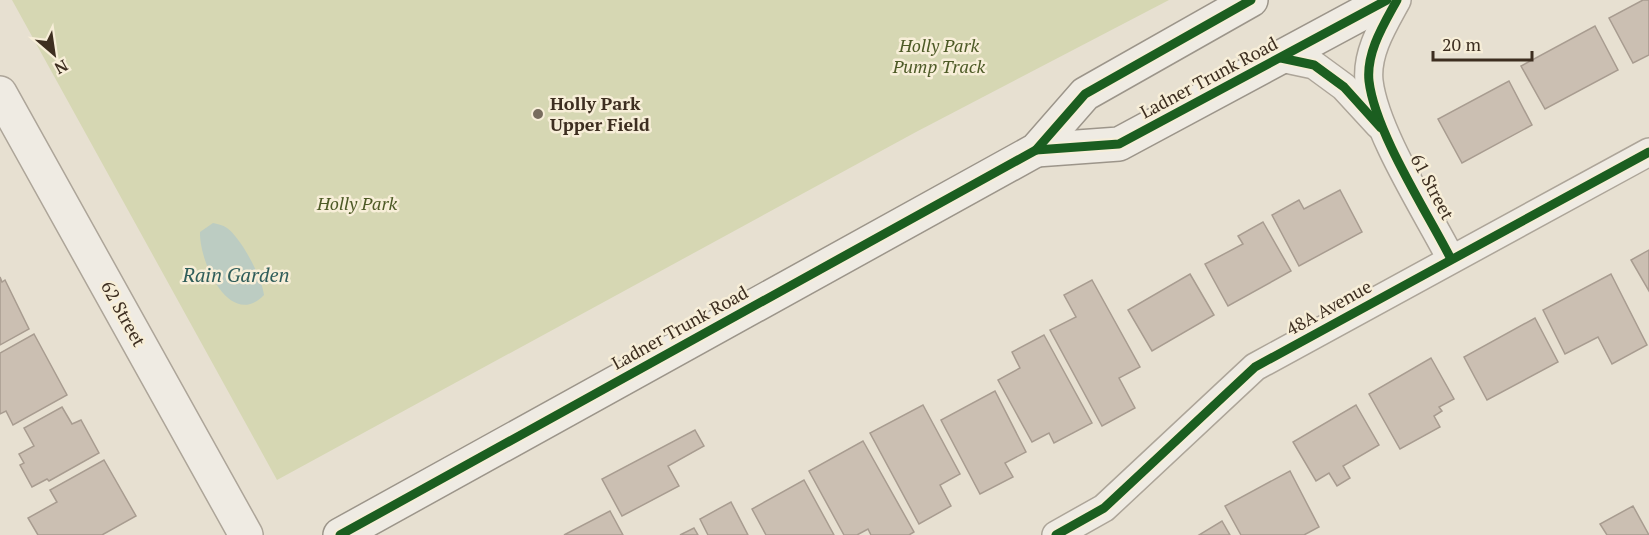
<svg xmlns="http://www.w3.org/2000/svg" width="1649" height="535" font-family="'PT Serif',serif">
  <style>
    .green { fill: #d6d7b3 }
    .water { fill: #bcccc2 }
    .building { fill: #cbbfb2; stroke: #a89c90; stroke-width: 1.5 }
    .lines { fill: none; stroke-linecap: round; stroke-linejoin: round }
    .minor-casing { stroke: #ada599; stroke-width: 30 }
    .tertiary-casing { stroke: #ada599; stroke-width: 36 }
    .secondary-casing { stroke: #9c958a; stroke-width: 36 }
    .minor { stroke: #efebe3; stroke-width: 27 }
    .tertiary { stroke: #efebe3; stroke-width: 33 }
    .secondary { stroke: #efebe3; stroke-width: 33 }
    .cycleway-casing { stroke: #f7eed8; stroke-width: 13 }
    .cycleway { stroke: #1b5e20; stroke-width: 9 }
    .poi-dot { fill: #786c5e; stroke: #f7eed8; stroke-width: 2 }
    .labels { text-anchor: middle; stroke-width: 5; stroke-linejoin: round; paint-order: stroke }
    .park-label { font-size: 18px; font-style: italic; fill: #4d5a26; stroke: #f7eed8 }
    .street-label { font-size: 18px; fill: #3d2e20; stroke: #f7eed8 }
    .poi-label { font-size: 18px; font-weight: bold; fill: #3d2e20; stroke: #f7eed8; text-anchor: start }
    .water-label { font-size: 20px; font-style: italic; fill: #2f5d5a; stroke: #f7eed8 }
  </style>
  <rect width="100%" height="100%" fill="#e7e0d1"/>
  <path class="green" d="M12,0H1169L916,132L277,480Z"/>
  <path class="water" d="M213,223C217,224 223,225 227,228C241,238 262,277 264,295C230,330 199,262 200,232Z"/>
  <g class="building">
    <path d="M1643,0H1649V55L1633,63L1609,18Z"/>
    <path d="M1595,26L1618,70L1545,109L1521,66Z"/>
    <path d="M1509,81L1532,125L1462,163L1438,119Z"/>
    <path d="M1340,190L1362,232L1299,266L1272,215L1299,200L1304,209Z"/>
    <path d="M1263,222L1291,271L1228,306L1205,264L1243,244L1238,236Z"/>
    <path d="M1649,250V291L1631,260Z"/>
    <path d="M1190,274L1214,315L1152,351L1128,310Z"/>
    <path d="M1611,274L1647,345L1612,364L1598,337L1565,354L1543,310Z"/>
    <path d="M0,277L2,282L5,280L29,329L0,345Z"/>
    <path d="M1092,280L1140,367L1119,378L1135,408L1102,426L1050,330L1076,317L1064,295Z"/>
    <path d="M1535,318L1558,362L1487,400L1464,357Z"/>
    <path d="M34,334L67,395L13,425L6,411L0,414V353Z"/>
    <path d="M1044,335L1092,423L1054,443L1049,433L1032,442L998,380L1020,368L1012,352Z"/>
    <path d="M1431,358L1454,399L1439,407L1442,411L1434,416L1440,427L1400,449L1369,394Z"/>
    <path d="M995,391L1026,452L1005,463L1013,477L980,494L941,420Z"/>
    <path d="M923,405L960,474L940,485L951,506L919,524L870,433Z"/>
    <path d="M1356,405L1379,445L1343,466L1350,478L1337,486L1329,473L1316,481L1293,442Z"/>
    <path d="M62,407L72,424L81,420L99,453L49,481L47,479L32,487L20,465L24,463L19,454L34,446L24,428Z"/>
    <path d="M695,430L704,446L668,466L679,486L622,516L602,479Z"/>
    <path d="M863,441L914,532L909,535H871L868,529L857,535H844L809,471Z"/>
    <path d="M104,460L136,516L102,535H38L28,518L57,502L50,490Z"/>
    <path d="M1290,471L1319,527L1304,535H1241L1225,506Z"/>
    <path d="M804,480L834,535H766L752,509Z"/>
    <path d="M731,502L748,535H708L700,519Z"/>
    <path d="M1633,506L1649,535H1607L1600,524Z"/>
    <path d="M610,511L623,535H564Z"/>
    <path d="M1222,521L1230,535H1199Z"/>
    <path d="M694,528L698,535H680Z"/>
  </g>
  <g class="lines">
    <defs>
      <g id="minor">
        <path d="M1397,0C1384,24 1366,52 1369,81C1375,132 1427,212 1451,259"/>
        <path d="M1281,58L1314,65L1344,87L1379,125"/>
        <path d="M1056,535L1104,508L1255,367L1649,152"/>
      </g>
      <path id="tertiary" d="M0,93L246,535"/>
      <g id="secondary">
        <path d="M1036,150L1119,144L1387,0"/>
        <path d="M340,535L1036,150L1085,94L1251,0"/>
      </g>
    </defs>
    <use href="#minor" class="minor-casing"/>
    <use href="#tertiary" class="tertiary-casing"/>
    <use href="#secondary" class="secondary-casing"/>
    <use href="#minor" class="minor"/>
    <use href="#tertiary" class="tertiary"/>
    <use href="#secondary" class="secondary"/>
    <defs>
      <g id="cycleway">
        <path d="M1397,0C1384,24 1366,52 1369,81C1375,132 1427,212 1451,259"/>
        <path d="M1281,58L1314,65L1344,87L1381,128"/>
        <path d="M1036,150L1119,144L1387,0"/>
        <path d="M340,535L1036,150L1085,94L1251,0"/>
        <path d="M1056,535L1104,508L1255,367L1649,152"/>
      </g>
    </defs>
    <use href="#cycleway" class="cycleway-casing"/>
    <use href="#cycleway" class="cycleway"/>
  </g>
  <circle class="poi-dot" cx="538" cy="114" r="6"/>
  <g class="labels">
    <g class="park-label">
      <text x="939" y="52">Holly Park<tspan x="939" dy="21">Pump Track</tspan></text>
      <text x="357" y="210">Holly Park</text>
    </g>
    <g class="street-label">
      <text transform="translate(1209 78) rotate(-28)" y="6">Ladner Trunk Road</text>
      <text transform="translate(1432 187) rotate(62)" y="6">61 Street</text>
      <text transform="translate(1329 308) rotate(-29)" y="6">48A Avenue</text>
      <text transform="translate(123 314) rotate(61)" y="6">62 Street</text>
      <text transform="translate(680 328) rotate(-29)" y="6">Ladner Trunk Road</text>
    </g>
    <g class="poi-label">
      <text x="550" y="110">Holly Park<tspan x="550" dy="21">Upper Field</tspan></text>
    </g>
    <g class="water-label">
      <text x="236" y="282">Rain Garden</text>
    </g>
  </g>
  <g transform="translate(54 54) rotate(151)" stroke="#f7eed8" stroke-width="4.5" paint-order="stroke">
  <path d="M0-4.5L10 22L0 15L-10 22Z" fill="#3d2e20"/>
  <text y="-9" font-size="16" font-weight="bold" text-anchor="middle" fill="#3d2e20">N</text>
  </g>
  <path d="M1433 51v9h99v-9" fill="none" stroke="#3d2e20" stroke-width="3"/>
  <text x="1442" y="51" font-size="18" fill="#3d2e20" stroke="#f7eed8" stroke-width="4.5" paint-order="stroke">20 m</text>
</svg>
